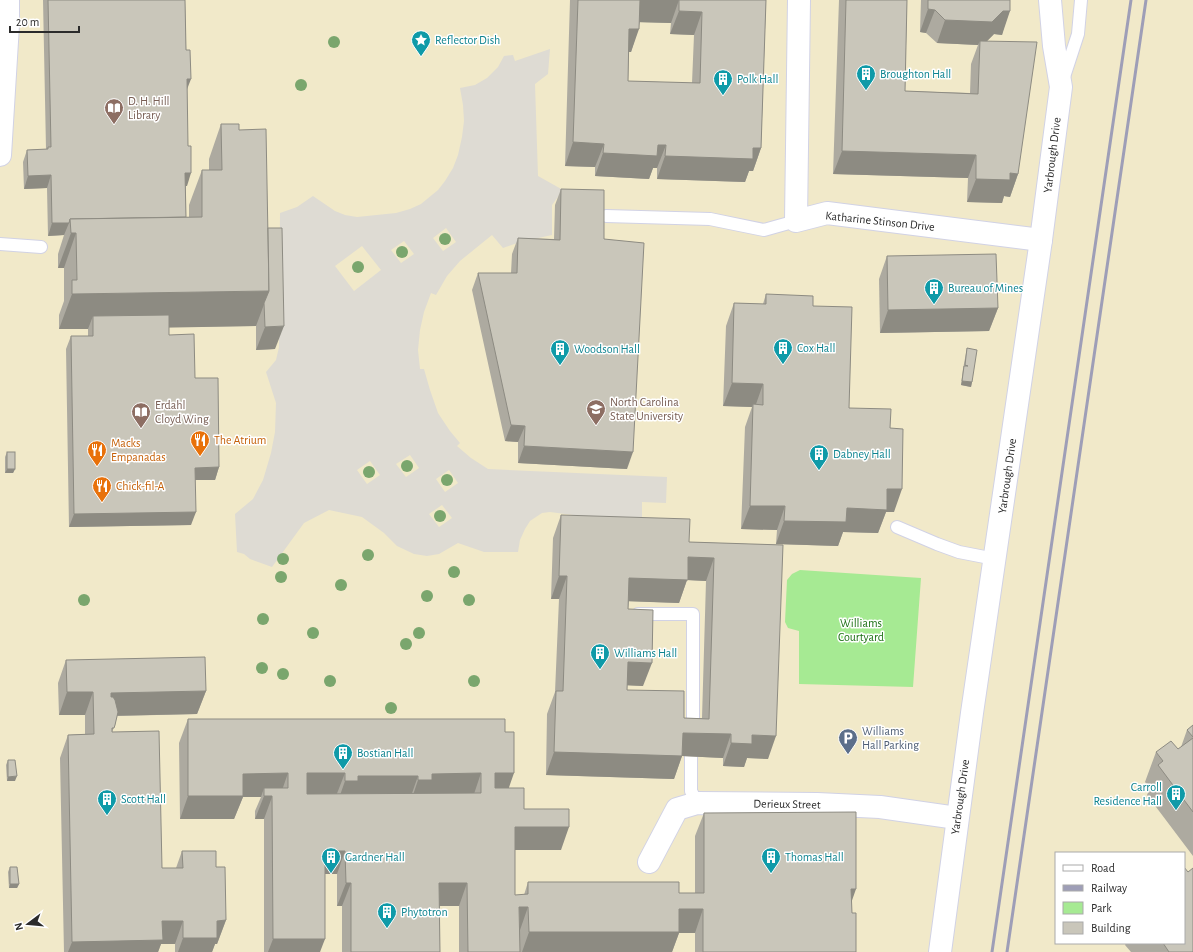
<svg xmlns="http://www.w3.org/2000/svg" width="1193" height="952" font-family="'Alegreya Sans',sans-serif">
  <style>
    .education { fill: #f1e9c9; fill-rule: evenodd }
    .green { fill: #a6ea93 }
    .plaza { fill: #dedbd3; fill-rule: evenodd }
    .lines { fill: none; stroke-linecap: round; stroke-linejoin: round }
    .service-casing { stroke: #d1d2e5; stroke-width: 14 }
    .minor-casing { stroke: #d1d2e5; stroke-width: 24 }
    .service { stroke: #fff; stroke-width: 12 }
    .minor { stroke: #fff; stroke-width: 22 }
    .rail { stroke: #9e9eb7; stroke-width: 3 }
    .tree { fill: #7aa66d }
    .wall { fill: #adaaa0; fill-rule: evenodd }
    .shaded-wall { fill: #8d8b82 }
    .building { fill: #c9c6ba; stroke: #8d8b82; fill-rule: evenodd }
    .labels { text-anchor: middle; stroke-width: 3; stroke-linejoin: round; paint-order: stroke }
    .culture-label { font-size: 12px; fill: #0d838f; stroke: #fff; text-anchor: start }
    .education-label { font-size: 12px; fill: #785e54; stroke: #fff; text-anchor: start }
    .street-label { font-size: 12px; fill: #2b2b2b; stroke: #fff }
    .food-label { font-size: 12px; fill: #c56008; stroke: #fff; text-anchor: start }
    .park-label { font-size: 12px; fill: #1b7013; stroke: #fff }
    .service-label { font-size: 12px; fill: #4e5e75; stroke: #fff; text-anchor: start }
  </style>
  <rect width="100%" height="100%" fill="#eee8dc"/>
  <path class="education" d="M0,0H1193V952H0ZM1056,853H1184V943H1056Z"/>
  <path class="green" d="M800,570L921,578L913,687L799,684V631L788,628L785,622L787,580L792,574Z"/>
  <path class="plaza" d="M550,49L548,74L535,84L538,176L563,190L552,205V235L520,242L503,248L492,235L460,261L447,276L436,295L431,293L424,312L420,330L418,350L420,369H424L430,390L438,413L450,431L460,443L457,446L471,458L488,469L667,477L666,503L642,502V524L550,512L542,513L530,521L525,529L520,540L518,552H484L458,543L439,554L427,556L414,554L397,546L384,533L362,517L329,510L304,523L272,567L250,559L244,554L237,552L235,514L253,499L263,480L271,453L275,432L276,403L266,372L276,360L279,347L280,213L297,207L313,196L335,211L345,215L357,217L396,213L410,209L421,204L438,190L445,181L453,168L458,155L462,137L464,121L463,105L460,88L475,85L487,78L498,67L504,56L513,55L515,61ZM446,228L456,242L443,251L433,238ZM404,241L414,254L401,263L391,250ZM362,246L381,270L354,291L335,266ZM410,455L419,468L406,477L396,464ZM370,461L380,475L367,484L357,470ZM449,470L458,483L445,492L436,479ZM442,505L452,518L439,527L429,514Z"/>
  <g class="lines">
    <defs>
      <g id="service">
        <path d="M1063,80L1078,34L1081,0"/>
        <path d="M606,216L710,219L764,230L796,221"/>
        <path d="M0,244L41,247"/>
        <path d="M897,527L937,544L959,552L995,559"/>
        <path d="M638,614H693V742L691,757V791L697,803"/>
      </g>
      <g id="minor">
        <path d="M799,0L796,221L827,213L1041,240"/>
        <path d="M0,155L8,25V0"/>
        <path d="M649,862L677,809L697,803L817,804L880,807L957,818"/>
        <path d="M940,952L972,713L1041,240L1061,87L1054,46L1050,0"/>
      </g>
    </defs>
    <use href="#service" class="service-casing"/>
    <use href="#minor" class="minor-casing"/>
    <use href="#service" class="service"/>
    <use href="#minor" class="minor"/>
    <g class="rail">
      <path d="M992,952L1131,0"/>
      <path d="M1007,952L1146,0"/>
    </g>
  </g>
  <g class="tree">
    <circle cx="334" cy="42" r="6"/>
    <circle cx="301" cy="85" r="6"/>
    <circle cx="445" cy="239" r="6"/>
    <circle cx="402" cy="252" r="6"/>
    <circle cx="358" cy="267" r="6"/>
    <circle cx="407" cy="466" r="6"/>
    <circle cx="369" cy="472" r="6"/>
    <circle cx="447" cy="480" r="6"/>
    <circle cx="440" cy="516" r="6"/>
    <circle cx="368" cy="555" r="6"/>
    <circle cx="283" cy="559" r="6"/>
    <circle cx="454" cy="572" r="6"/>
    <circle cx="281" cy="577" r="6"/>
    <circle cx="341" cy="585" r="6"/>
    <circle cx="427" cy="596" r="6"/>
    <circle cx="84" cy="600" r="6"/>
    <circle cx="469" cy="600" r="6"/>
    <circle cx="263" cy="619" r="6"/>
    <circle cx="313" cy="633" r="6"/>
    <circle cx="419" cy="633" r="6"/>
    <circle cx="406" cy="644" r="6"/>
    <circle cx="262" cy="668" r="6"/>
    <circle cx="283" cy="674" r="6"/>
    <circle cx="330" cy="681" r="6"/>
    <circle cx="474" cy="681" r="6"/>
    <circle cx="391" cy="708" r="6"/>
  </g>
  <g class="wall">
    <path d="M43,0H185L187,88V186H186V217H189V205L202,170H209V159L221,124L239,130L268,228L275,349L256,350V326L169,327V335L195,378L219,467L215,480H195L191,525L69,527L66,349L71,336H88V329H59V315L64,301V268H58V254L64,235L48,236L47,188L24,189L23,162L27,150L46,149Z"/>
    <path d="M570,0H766L761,148L753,171H749L745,182L657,179V168H653L649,179L595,176V167L565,166ZM640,22L671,23L670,34L694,35L692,83L628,81L629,52H631Z"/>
    <path d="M839,0H907L905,91L970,93L971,64L978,45L937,43L926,33L920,32L921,0H1010L1002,35L994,34L987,41L1018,174L1010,197L1004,196L1002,203L967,202L968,178L833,174Z"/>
    <path d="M561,189L604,239L627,469L518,463V442L505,441L472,290L478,273H511L512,254L518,238L554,239L555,205Z"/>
    <path d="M887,256L998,308L989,331L880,333L879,279Z"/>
    <path d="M766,294L813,306L849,408L890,428L894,512H886L878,533L843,532L838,546L776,544L777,530L741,529L745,427L752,407L723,406L726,326L734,303L763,304Z"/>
    <path d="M967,348L972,382L971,387L961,385L963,369L966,353Z"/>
    <path d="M7,452L15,469L13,473H5V457Z"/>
    <path d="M561,515L689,542L783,545L768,759L747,758L744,767L723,766V758L682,756L674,779L546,775L547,714L555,692L559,599H551L553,538ZM687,580L706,581L702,718H684L627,690V685L643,686L628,609L629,601L679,603Z"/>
    <path d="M66,660L206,691L197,714L117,716L115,725L112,732L162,868H176L182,851L216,867L226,920L217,944H215L212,952H175V944H161L158,952H64L60,758L68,735L85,734V715H59L58,683Z"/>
    <path d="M188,719L505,732L509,788L524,809L561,850H515V895H524L528,882L679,893H695V836L704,813L851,902L852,913L856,952H695V933H679L672,952H520V930V952H459V906H440V952H342V906H337V874H325L320,952H264V819H255V811L261,797H243L234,819H180L179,743Z"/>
    <path d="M1193,725V856L1147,795L1150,788L1145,782L1156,752L1178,749L1181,747L1187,730Z"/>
    <path d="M8,760L15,781H7L6,765Z"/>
    <path d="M10,867L19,884L17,888H9L8,872Z"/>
    <path d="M1126,943H1184L1193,952H1131L1125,945Z"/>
  </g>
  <g class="shaded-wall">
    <path d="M640,0H679L671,23L632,22Z"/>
    <path d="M928,9L935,10L926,33L920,32Z"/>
    <path d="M679,11L702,12L694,35L670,34Z"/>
    <path d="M1003,11H1010L1002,35L994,34L983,45L980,41L978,45L937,43L945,20Z"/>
    <path d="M629,29H639L631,52H621Z"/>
    <path d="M187,79H191L186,92Z"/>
    <path d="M573,142L604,144L595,167L565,166Z"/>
    <path d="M658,145H666L657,168H653L649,179L595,176L603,153Z"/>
    <path d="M753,148H761L753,171H749L745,182L657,179L665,156Z"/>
    <path d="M842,151L976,155L968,178L833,174Z"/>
    <path d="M185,173H191L187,186H181Z"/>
    <path d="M1010,173L1018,174L1010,197L1004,196L1002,203L967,202L976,179Z"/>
    <path d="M51,175L47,188L24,189L28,176Z"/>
    <path d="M52,223H69L64,235L48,236Z"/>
    <path d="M71,233H76L64,268H58Z"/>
    <path d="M269,291L256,326L93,329V316L88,329H59L72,294Z"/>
    <path d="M998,308L989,331L880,333L888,310Z"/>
    <path d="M284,326L275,349L256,350L265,327Z"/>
    <path d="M962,381L972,382L971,387L961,385Z"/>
    <path d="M732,383L763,384L755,407L753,404L752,407L723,406Z"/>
    <path d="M511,425L525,426L518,442L505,441Z"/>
    <path d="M524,446L633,452L627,469L518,463Z"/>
    <path d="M219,467L215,480H191L195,468Z"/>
    <path d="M7,469H15L13,473H5Z"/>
    <path d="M887,489H902L894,512H886L878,533L843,532L838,546L776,544L784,521L847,508Z"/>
    <path d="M750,506H785L777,530L741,529Z"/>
    <path d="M196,512L191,525L69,527L74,514Z"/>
    <path d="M688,557L714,558L706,581L687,580L679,603L621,601L629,578Z"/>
    <path d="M559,576H567L559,599H551Z"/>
    <path d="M628,662L652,663L643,686L619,685Z"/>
    <path d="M206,691L197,714L103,716L111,693Z"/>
    <path d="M67,692H93L85,715H59Z"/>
    <path d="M683,733L731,734L723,758L682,756L674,779L546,775L554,752Z"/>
    <path d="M752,735L776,736L768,759L747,758L744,767L723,766L731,743Z"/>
    <path d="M288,773L280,796L272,797L264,819H255L264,796V788L261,797H243L234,819H180L188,796L243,774Z"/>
    <path d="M307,773H345L336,796H298Z"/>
    <path d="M481,773L473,797L410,804L418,780L432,774Z"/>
    <path d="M495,773H514L506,796H487Z"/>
    <path d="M17,776L15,781H7L8,777Z"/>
    <path d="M358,776H418L410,799L337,804L345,781Z"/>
    <path d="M515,827H569L561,850H507Z"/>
    <path d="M325,851H345L337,874H316Z"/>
    <path d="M346,883H351L342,906H337Z"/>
    <path d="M439,883H467L459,906H431Z"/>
    <path d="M10,884H19L17,888H9Z"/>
    <path d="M851,889H856L848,912Z"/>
    <path d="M519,907H528L520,930Z"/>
    <path d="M679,909H703L695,933H679L672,952H522L529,932Z"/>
    <path d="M226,920L217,944H215L212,952H178L183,938L217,921Z"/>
    <path d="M162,921H183L175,944H161L158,952H68L72,942Z"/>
    <path d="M273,939H325L320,952H268Z"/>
  </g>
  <g class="building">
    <path d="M48,0H185L186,50H190L191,79H187L188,146H191V173H185L186,217L70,219L69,223H52L51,175L28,176L27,150L48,149V147H51Z"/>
    <path d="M578,0H640L639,29H629L628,81L700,83L702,12L679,11V0H766L761,148H753V159L665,156L666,145H658L657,156L603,153L604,144L573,142Z"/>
    <path d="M846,0H907L905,91L978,94L980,41L1037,42L1018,174L1010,173V180L976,179V155L842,151Z"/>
    <path d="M928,0H1010V11H1003L992,22L945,20L935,10L928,9Z"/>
    <path d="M221,124H239V130L266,129L269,291L72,294V280H77L76,233H71L70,219L202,217V170H222Z"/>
    <path d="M561,189L604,190V239L644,243L633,452L524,446L525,426L511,425L478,273H517L518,238L560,240Z"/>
    <path d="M268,228H282L284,326L265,327L264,303L269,291Z"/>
    <path d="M996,254L998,308L888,310L887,256Z"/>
    <path d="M766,294L813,296V306L852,307L849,408L891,409L890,428L903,429L902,489H887V510L847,508L846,522L784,521L785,506H750L753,404L763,405V384L732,383L734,303L766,304Z"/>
    <path d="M169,315V335L194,334L195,378H218L219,467L195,468L196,512L74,514L71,336H93V316Z"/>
    <path d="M967,348L977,350L972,382L962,381L964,366H968L965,365Z"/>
    <rect x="7" y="452" width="8" height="17"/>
    <path d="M561,515L690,519L689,542L783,545L776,736L752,735V744L731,743V734L683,733L682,756L554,752L556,691H563L567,576H559ZM688,557L714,558L709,719L684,718V691L627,690L628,662L652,663L653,610L628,609L629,578L688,580Z"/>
    <path d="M205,657L206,691L111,693V697H113L115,700L118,712L115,725L114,728H112V732L159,731L162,868H183L182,851H216V867H225L226,920L217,921V938H183V921H162L163,940L72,942L68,735L94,734L93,692H67L66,660Z"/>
    <path d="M188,719H505V732H514V773H495V788H524V809H569V827H515V895L528,894V882H679V893H704V813L856,812V889H851L852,913H856V952H703V909H679V932H529L528,907H519L520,952H468L467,883H439L440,952H351V883H346L345,851H325V939H273L272,796H264V788H288V773L243,774V796H188ZM307,773H345V781H358V776H418V780H432V774L481,773V793L307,794Z"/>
    <path d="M1193,725V737L1187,730Z"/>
    <path d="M1193,738V812L1158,765L1163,761L1156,752L1171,741L1178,749Z"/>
    <path d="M8,760H15L17,776L8,777Z"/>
    <path d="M10,867H17L19,884H10Z"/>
    <path d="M1184,867L1188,872L1193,868V952H1169L1163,943H1184Z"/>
  </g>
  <defs>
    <symbol id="sight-pin" viewBox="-11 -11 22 30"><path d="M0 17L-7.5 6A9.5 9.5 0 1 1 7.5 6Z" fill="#0f9aa8" stroke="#fff"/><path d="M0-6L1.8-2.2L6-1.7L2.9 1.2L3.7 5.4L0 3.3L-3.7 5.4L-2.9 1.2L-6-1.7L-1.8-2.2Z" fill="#fff"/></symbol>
    <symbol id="building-pin" viewBox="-11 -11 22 30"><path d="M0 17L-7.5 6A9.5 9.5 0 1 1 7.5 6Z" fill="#0f9aa8" stroke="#fff"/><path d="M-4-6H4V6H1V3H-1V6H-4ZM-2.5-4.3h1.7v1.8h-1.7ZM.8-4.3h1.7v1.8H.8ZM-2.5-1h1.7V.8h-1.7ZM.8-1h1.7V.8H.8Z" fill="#fff"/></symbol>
    <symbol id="library-pin" viewBox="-11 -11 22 30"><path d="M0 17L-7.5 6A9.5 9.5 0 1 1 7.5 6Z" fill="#8d6e63" stroke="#fff"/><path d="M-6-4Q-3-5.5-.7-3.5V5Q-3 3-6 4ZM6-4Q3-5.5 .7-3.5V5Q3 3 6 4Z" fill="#fff"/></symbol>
    <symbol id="university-pin" viewBox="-11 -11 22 30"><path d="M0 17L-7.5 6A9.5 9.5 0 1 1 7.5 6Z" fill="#8d6e63" stroke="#fff"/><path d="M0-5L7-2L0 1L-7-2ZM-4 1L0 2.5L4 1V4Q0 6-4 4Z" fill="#fff"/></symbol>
    <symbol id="restaurant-pin" viewBox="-11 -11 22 30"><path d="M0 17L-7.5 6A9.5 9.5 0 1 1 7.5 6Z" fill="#e8710a" stroke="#fff"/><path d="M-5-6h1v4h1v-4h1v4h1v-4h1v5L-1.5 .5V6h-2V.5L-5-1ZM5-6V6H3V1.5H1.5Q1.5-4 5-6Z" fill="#fff"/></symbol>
    <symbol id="parking-pin" viewBox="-11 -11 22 30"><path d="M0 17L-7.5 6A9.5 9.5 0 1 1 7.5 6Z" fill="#5c6f8a" stroke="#fff"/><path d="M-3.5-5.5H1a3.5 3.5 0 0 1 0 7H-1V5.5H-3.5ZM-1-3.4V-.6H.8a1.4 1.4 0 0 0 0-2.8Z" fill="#fff"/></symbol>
  </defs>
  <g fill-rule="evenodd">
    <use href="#sight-pin" x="410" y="29" width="22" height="30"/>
    <use href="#building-pin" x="855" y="63" width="22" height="30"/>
    <use href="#building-pin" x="712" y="68" width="22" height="30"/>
    <use href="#library-pin" x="103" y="97" width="22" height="30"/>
    <use href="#building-pin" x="923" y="277" width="22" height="30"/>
    <use href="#building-pin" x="772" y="337" width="22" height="30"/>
    <use href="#building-pin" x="549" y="338" width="22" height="30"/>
    <use href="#university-pin" x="585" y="398" width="22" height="30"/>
    <use href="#library-pin" x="130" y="401" width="22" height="30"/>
    <use href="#restaurant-pin" x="189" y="429" width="22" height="30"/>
    <use href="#restaurant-pin" x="86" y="439" width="22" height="30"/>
    <use href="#building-pin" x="808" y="443" width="22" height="30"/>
    <use href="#restaurant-pin" x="91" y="475" width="22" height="30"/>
    <use href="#building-pin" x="589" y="642" width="22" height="30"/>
    <use href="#parking-pin" x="837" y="727" width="22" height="30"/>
    <use href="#building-pin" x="332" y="742" width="22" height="30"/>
    <use href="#building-pin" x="1165" y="783" width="22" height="30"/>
    <use href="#building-pin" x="96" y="788" width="22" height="30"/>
    <use href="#building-pin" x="320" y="846" width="22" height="30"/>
    <use href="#building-pin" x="760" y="846" width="22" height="30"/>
    <use href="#building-pin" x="376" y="901" width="22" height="30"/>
  </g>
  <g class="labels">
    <g class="culture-label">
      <text x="435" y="44">Reflector Dish</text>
      <text x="880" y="78">Broughton Hall</text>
      <text x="737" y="83">Polk Hall</text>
      <text x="948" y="292">Bureau of Mines</text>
      <text x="797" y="352">Cox Hall</text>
      <text x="574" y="353">Woodson Hall</text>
      <text x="833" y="458">Dabney Hall</text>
      <text x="614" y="657">Williams Hall</text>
      <text x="357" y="757">Bostian Hall</text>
      <text x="1162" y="791" text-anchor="end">Carroll<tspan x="1162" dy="14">Residence Hall</tspan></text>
      <text x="121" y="803">Scott Hall</text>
      <text x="345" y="861">Gardner Hall</text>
      <text x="785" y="861">Thomas Hall</text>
      <text x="401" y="916">Phytotron</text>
    </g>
    <g class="education-label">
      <text x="128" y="105">D. H. Hill<tspan x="128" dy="14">Library</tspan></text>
      <text x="610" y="406">North Carolina<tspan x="610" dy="14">State University</tspan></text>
      <text x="155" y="409">Erdahl<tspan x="155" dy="14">Cloyd Wing</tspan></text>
    </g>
    <g class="street-label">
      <text transform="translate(1052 155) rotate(-83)" y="4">Yarbrough Drive</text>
      <text transform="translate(880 221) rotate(6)" y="4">Katharine Stinson Drive</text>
      <text transform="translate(1007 476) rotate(-82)" y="4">Yarbrough Drive</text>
      <text transform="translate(960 797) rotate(-82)" y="4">Yarbrough Drive</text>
      <text transform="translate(787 804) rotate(1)" y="4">Derieux Street</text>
    </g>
    <g class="food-label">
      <text x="214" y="444">The Atrium</text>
      <text x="111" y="447">Macks<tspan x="111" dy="14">Empanadas</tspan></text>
      <text x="116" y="490">Chick-fil-A</text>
    </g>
    <g class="park-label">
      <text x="861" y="627">Williams<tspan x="861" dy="14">Courtyard</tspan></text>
    </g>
    <g class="service-label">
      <text x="862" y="735">Williams<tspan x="862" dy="14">Hall Parking</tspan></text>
    </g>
  </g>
  <rect x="1055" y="852" width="130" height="92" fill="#ffffff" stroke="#aaaaaa"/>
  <rect x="1063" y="865" width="20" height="6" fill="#ffffff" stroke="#aaaaaa"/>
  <text x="1091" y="872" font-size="12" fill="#2b2b2b">Road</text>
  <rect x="1063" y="885" width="20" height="6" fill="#9e9eb7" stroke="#aaaaaa"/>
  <text x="1091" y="892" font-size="12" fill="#2b2b2b">Railway</text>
  <rect x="1063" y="902" width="20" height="12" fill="#a6ea93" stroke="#aaaaaa"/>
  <text x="1091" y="912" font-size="12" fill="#2b2b2b">Park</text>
  <rect x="1063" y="922" width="20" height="12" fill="#c9c6ba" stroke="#aaaaaa"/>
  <text x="1091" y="932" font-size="12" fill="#2b2b2b">Building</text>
  <g transform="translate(28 924) rotate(254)" stroke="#ffffff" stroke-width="3" paint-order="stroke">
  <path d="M0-3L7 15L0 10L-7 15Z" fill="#2b2b2b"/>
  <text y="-6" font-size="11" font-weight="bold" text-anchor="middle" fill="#2b2b2b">N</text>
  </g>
  <path d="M10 26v6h69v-6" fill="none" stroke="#2b2b2b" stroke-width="2"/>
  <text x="16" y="26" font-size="12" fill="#2b2b2b" stroke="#ffffff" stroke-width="3" paint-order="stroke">20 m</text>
</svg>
